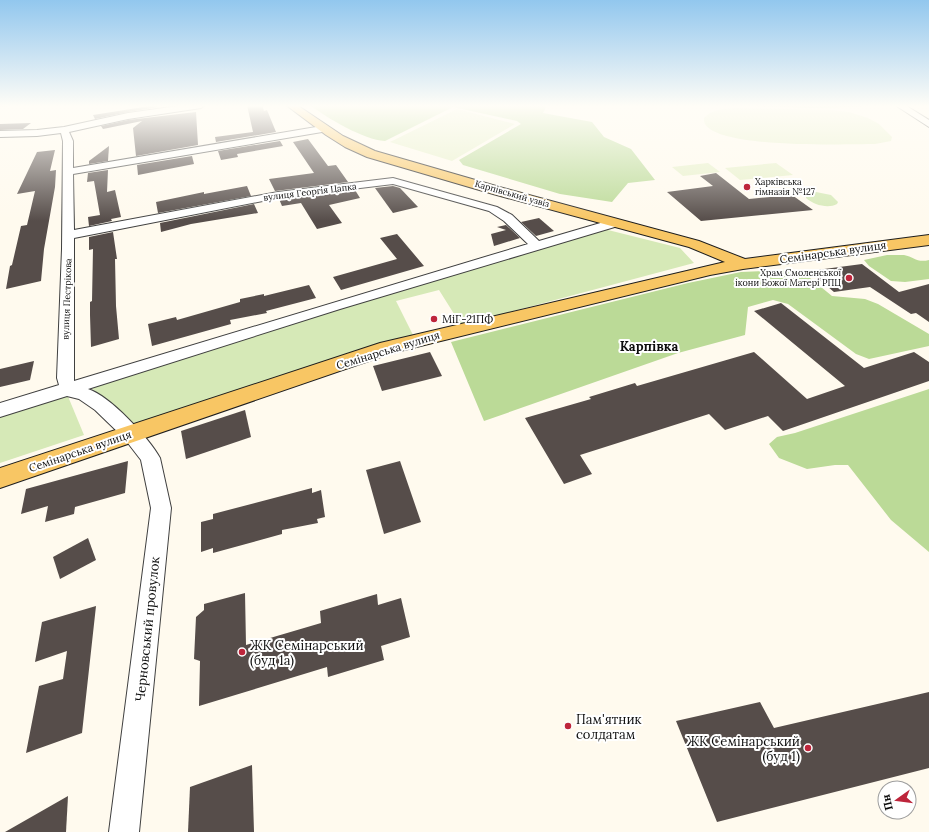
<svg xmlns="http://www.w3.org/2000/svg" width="929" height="832" font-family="Lora,serif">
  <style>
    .green { fill: #d6e9b7 }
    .forest { fill: #bbda97 }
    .pitch { fill: #e7f0c9 }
    .building { fill: #564d4a }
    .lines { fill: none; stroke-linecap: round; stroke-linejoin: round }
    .minor-casing { stroke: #404040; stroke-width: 2 }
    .major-casing { stroke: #1e1e1e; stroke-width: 2 }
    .minor { fill: #fff; fill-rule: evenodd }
    .major { fill: #f8c664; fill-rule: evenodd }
    .rail-casing { stroke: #be253b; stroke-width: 2.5 }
    .rail { stroke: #fff; stroke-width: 1.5; stroke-dasharray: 5; stroke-linecap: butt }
    .poi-dot { fill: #be253b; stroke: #fff; stroke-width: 1.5 }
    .labels { text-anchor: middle; stroke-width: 4; stroke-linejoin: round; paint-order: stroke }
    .far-poi-label { font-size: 9px; fill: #0d0d0d; stroke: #fff; text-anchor: start }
    .far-street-label { font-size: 9px; fill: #0d0d0d; stroke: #fff }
    .street-label { font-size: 11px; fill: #0d0d0d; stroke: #fff }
    .poi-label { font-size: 11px; fill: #0d0d0d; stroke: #fff; text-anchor: start }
    .quarter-label { font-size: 13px; font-weight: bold; fill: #0d0d0d; stroke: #fff }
    .near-street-label { font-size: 13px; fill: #0d0d0d; stroke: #fff }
    .near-poi-label { font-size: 13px; fill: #0d0d0d; stroke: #fff; text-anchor: start }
  </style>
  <rect width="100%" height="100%" fill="#fffaee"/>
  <g class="green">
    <path d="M816,192L831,195L838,202L837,204C828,209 814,205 806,198V194Z"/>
    <path d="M604,229L680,248L694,263L461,325L439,290L396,301L413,335L133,425L88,385Z"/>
    <path d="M67,394L84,435L0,463V414Z"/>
  </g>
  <g class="forest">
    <path d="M310,105H547L543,113L592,122L604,137L631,149L655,180L628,183L612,202L560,194L463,165L459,160L521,124L517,121L453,107L385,141C364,140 327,118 310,105Z"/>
    <path d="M719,105H858L863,107L810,108Z"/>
    <path d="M887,255C893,255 899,255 904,255C914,257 917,263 929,260V279L905,282L891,281L869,266L864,260Z"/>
    <path d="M789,270L805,274L832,296L865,299L878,304L929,334V346L869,359L856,354L788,304L773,300L748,307L745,335L678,353L484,421L451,342L688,283L741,272Z"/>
    <path d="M929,389V552L891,520L848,465H835L807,469L779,458L769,444L777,437L795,433Z"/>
  </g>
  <g class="pitch">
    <path d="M735,108L830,110L849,112L868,118L879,124L892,137L891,141L875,144C846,144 720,149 705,124C704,122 704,120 704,118C712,109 723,109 735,108Z"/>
    <path d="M457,109L515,124L452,161L390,142Z"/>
    <path d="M708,163L720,172L683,176L672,167Z"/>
    <path d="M776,163L793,175L740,180L725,168Z"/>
  </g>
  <g class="building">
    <path d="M156,105L158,107L128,112L95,119L93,115Z"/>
    <path d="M247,105H262L264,111L267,110L276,132L216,142L215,137L253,132Z"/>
    <path d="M196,112L198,145L136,156L133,128L142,121L103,129L101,126L128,120Z"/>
    <path d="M31,123L23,129L0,130V124Z"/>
    <path d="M308,139L328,166L336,165L348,182L275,191L269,179L314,173L293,142Z"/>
    <path d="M280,141L283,146L237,154L238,157L221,160L218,151Z"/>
    <path d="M109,146L108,161L89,164V161Z"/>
    <path d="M55,150L50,171L56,170L55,187L44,249L41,281L6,289L10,266L12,265L21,226L27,225L35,191L17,194L37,152Z"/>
    <path d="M192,156L194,164L138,175L137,165Z"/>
    <path d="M108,170L107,192L115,190L121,217L111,219L112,221L89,226L88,217L100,215L94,181L87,182L88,173Z"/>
    <path d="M716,173L749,199L792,195L813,210L701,221L667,192L713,186L700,176Z"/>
    <path d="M247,186L251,196L158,213L156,202L204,192V194Z"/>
    <path d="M393,186L400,188L418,207L393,213L375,188Z"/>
    <path d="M355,190L360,198L329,205L342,223L317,229L301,203L282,206L279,199Z"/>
    <path d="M254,204L258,213L191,224L161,232L160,223Z"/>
    <path d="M539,218L554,231L536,236L521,222Z"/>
    <path d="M506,225L520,238L494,246L491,234L506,230L497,227Z"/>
    <path d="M113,232L117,259H115L116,306L119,339L91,347L90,315V302L92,301L93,249L89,250V237Z"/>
    <path d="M397,234L424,266L341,290L333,277L397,259L380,238Z"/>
    <path d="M862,264L899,292L929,284V322L916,313L911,314L870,287L834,292L809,271Z"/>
    <path d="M309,285L316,298L266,311L267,313L230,320L231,324L152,346L148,324L176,317L177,320L240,302V299L264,294V296Z"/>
    <path d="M781,303L864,368L914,352L929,362V381L783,431L768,416L725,430L709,414L580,455L592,474L564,484L525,418L591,399L589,397L635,383L637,386L754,352L807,399L845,386L754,311Z"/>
    <path d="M430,352L442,376L382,391L373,366Z"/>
    <path d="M34,361L30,380L0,387V369Z"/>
    <path d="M245,410L251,437L186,459L181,431Z"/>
    <path d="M128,461L125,493L75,507L74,514L45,522L48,506L21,514L26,489Z"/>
    <path d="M400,461L421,522L384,534L366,470Z"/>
    <path d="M312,488V493L321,490L325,517L317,519L318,523L282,530V534L213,553V548L201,552V522L213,519V514Z"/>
    <path d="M88,538L96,560L60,579L53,557Z"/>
    <path d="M245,593L246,645L321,623L320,611L377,594L378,605L401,598L410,637L381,646L384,660L328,677L327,667L199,706L200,661L194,659L196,617L204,610V604Z"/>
    <path d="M96,606L82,733L26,753L39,686L63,679L67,651L35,662L42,622Z"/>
    <path d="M929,692V768L717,822L676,721L760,702L774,728Z"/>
    <path d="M252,765L254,832H188L190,787Z"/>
    <path d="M68,796L66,832H5Z"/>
  </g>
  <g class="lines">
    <defs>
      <g id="minor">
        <path d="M185,105H205L201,108L128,119L69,132L73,141V168L322,126L327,129L322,132L73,174L74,230L278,192L393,178L497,207L512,215L539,241L614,219L618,220L620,223L618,226L340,309L88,389C110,396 149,438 160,458L171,508L139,832H109L151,508L141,460L124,438L95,410L79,399L67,396L0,417V403L59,385L57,378L62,249L63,141L61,133L37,136L0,137V131L37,130L64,127L128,113ZM393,184L489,211L504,221L528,244L74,381V238L278,198Z"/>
        <path d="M895,105H905L929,120V127Z"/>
      </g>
      <path id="major" d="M286,105H297L343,136L375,151L503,188L699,241L745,259L929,235V245L743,269L710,275L392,353L0,488V468L380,343L725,262L689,247L493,194L367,157L345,147L326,135Z"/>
    </defs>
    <use href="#minor" class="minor-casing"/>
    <use href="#major" class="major-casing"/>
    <use href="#minor" class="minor"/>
    <use href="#major" class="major"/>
    <defs>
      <path id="rail" d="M0,106L6,105"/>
    </defs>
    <use href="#rail" class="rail-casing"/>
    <use href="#rail" class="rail"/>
  </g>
  <linearGradient id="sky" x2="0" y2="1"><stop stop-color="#92c7ee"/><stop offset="0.48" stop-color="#fffdf7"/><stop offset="1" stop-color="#fffdf7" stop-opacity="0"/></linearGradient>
  <rect width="929" height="221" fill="url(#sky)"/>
  <g class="poi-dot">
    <circle cx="747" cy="187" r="4"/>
    <circle cx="849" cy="278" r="4"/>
    <circle cx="434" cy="319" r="4"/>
    <circle cx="242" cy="652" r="4"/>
    <circle cx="568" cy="726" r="4"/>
    <circle cx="808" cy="748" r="4"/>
  </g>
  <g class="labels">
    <g class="far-poi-label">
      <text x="755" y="185">Харківська<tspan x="755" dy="10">гімназія №127</tspan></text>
      <text x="841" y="276" text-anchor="end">Храм Смоленської<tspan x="841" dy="10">ікони Божої Матері РПЦ</tspan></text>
    </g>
    <g class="far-street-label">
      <text transform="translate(310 192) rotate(-7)" y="3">вулиця Георгія Цапка</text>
      <text transform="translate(512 194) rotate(16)" y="3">Карпівський узвіз</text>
      <text transform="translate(67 299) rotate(-88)" y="3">вулиця Пестрікова</text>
    </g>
    <g class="street-label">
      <text transform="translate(833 252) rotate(-8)" y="4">Семінарська вулиця</text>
      <text transform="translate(388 350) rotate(-17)" y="4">Семінарська вулиця</text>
      <text transform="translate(80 451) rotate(-19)" y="4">Семінарська вулиця</text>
    </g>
    <g class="poi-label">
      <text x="442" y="323">МіГ-21ПФ</text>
    </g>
    <g class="quarter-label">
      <text x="649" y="351">Карпівка</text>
    </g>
    <g class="near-street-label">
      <text transform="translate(147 629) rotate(-84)" y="5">Черновський провулок</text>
    </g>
    <g class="near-poi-label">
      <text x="250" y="650">ЖК Семінарський<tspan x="250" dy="15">(буд 1а)</tspan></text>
      <text x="576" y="724">Пам'ятник<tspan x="576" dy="15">солдатам</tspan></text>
      <text x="800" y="746" text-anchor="end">ЖК Семінарський<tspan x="800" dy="15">(буд 1)</tspan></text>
    </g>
  </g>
  <g transform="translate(897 800) rotate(256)"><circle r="19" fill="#ffffff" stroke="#9e9e9e"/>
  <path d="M0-3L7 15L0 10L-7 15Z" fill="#be253b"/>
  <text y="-6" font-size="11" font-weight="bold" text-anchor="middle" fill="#0d0d0d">Пн</text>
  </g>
</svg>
